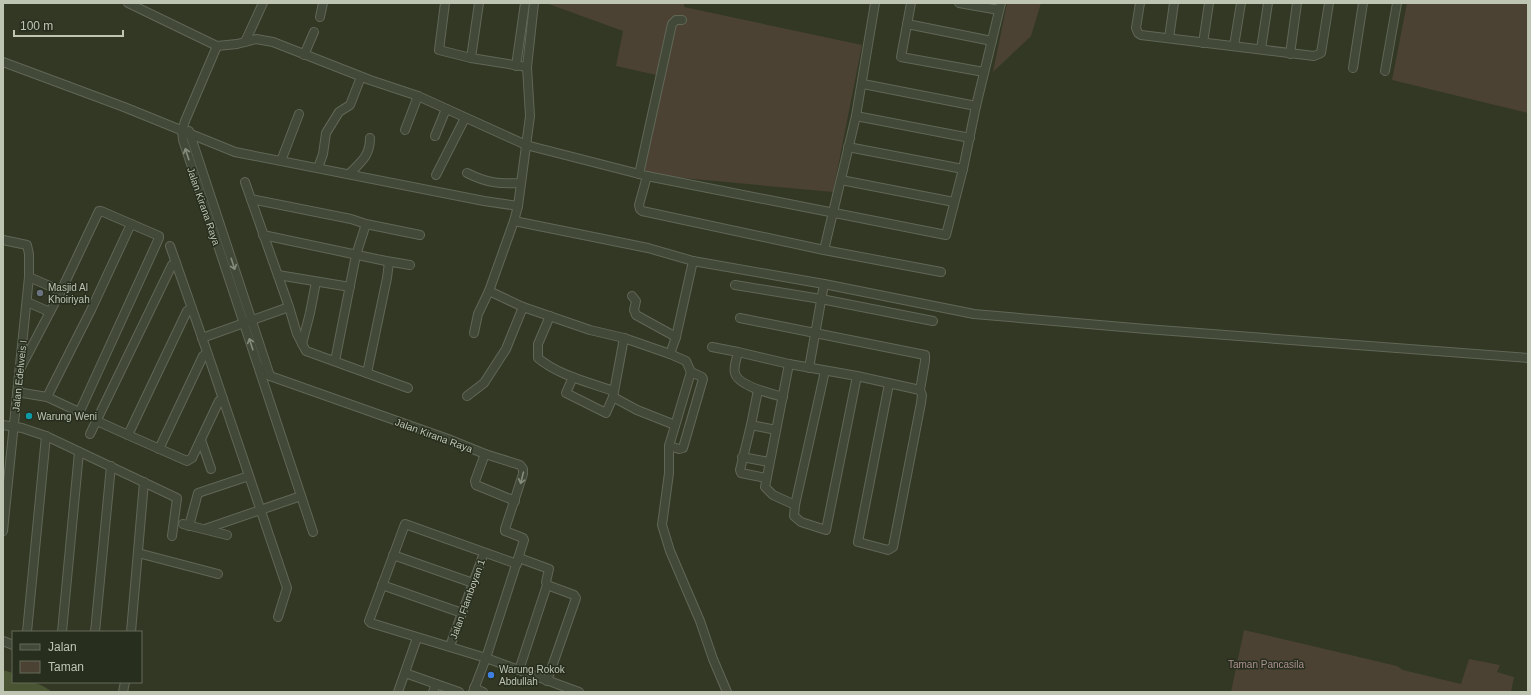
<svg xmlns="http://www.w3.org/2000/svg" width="1531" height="695" font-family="Arial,sans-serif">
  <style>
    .green { fill: #4b4234 }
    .water { fill: #4a5533 }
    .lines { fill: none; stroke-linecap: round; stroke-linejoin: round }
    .minor-casing { stroke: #616756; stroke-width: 10 }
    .minor { stroke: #434938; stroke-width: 8 }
    .oneway { stroke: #878d7c }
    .worship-dot { fill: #6b7280; stroke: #282e1d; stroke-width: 1.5 }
    .culture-dot { fill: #0f9aa8; stroke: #282e1d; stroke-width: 1.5 }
    .shop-dot { fill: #3f7fe0; stroke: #282e1d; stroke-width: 1.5 }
    .labels { text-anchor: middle; stroke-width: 3; stroke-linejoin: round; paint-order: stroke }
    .street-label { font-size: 10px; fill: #bec5b3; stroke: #282e1d }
    .poi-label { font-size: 10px; fill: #bec5b3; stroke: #282e1d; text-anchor: start }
    .park-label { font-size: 10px; fill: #ae9192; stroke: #282e1d }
  </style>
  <rect width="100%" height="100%" fill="#323824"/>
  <g class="green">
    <path d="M546,3H684V7L862,45L833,192L639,174L661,76L616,66L623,31Z"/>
    <path d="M1007,3H1041L1031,36L993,72Z"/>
    <path d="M1407,3H1528V113L1392,80Z"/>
    <path d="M1244,630L1397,666L1403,670L1461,684L1469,659L1500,665L1497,672L1514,677L1511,692H1231Z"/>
  </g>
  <path class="water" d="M3,670L13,673V682C30,682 38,681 52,692H3Z"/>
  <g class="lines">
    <defs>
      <g id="minor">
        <path d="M128,3L217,46"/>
        <path d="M445,3L439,50L471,58L527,67"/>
        <path d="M534,3L527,67L530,116L518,206L514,221L489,291L523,307L590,330L624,338L670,354L686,361L691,372L669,446V473L662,525L670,551L700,621L713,659L727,692"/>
        <path d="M911,3L901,57L984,72"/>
        <path d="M959,3L999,10"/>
        <path d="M1140,3L1136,28L1138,33L1141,35L1314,56L1321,53L1329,3"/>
        <path d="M320,17L323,3"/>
        <path d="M907,24L992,41"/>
        <path d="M1169,38L1174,3"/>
        <path d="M245,42L263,3"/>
        <path d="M1203,43L1209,3"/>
        <path d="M217,46L237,44L256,39L273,42L370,80L418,96L526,145L647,176L946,235L963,169L976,106L1001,3"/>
        <path d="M217,46L185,121L182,131L183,140L258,366L264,372L270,376L448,439L485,454L520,465L523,469V474L505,529V531L523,538L524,540L486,658L473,692"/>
        <path d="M1234,46L1241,3"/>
        <path d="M1261,49L1268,3"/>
        <path d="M1290,54L1297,3"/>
        <path d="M304,55L314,32"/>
        <path d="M471,58L479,3"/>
        <path d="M3,62L124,107L235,152L484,201L518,206"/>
        <path d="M516,66L525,3"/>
        <path d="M1353,68L1363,3"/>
        <path d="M1385,71L1397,3"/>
        <path d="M863,84L976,106"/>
        <path d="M856,116L970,138"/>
        <path d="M405,130L418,96"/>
        <path d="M189,131L270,376"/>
        <path d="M435,136L446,109"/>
        <path d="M848,147L963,169"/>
        <path d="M281,161L299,114"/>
        <path d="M318,168L323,154L326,133L339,112L350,105L361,77"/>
        <path d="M467,173C487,183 499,184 521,183"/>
        <path d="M349,174C361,162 370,156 370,138"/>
        <path d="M639,174L672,24L676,20H682"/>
        <path d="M436,175L465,118"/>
        <path d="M647,176L639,205L640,209L642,211L824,250L941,272"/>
        <path d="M841,180L954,202"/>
        <path d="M245,182L289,307"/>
        <path d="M251,199L351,219L366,224L420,235"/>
        <path d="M514,221L648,248L693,261L824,284L974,314L1146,329L1528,358"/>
        <path d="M263,235L386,261L410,265"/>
        <path d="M3,240L27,245L29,254V277L3,531"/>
        <path d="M170,246C188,297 206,348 223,399L219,401L192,458L187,461L128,435L187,311L192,308"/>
        <path d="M824,250L856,116L875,3"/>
        <path d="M278,275L350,287"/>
        <path d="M29,277L61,291"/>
        <path d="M735,285L821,299L933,321"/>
        <path d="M632,296L636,301L634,310L636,315L676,337"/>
        <path d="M27,302L50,312"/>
        <path d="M550,316L538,344V358C558,375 588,382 613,391"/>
        <path d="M740,318L925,355V361L920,390L922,395L921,403L893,547L888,550L858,542L889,384"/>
        <path d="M474,333L478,314L489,291"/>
        <path d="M202,338L289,307L297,334L306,351L408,388"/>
        <path d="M302,344L310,313L316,282"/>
        <path d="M712,347L738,352"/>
        <path d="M670,354L676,337L693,261"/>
        <path d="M335,361L356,255L366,224"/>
        <path d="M789,364L765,487L773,495L795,505L794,516L801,522L826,530L857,376"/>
        <path d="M809,368L824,284"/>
        <path d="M259,369L313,532"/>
        <path d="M367,373L387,278L389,262"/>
        <path d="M573,377L566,393L606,413L613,397L624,338"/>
        <path d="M758,390L751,425L740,470L741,473L766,478"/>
        <path d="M17,392L47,397L77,411H80L159,238V236L101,211H99L61,291L20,369"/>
        <path d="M467,396L484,383L506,349L523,307"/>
        <path d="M47,397L91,310L131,224"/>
        <path d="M613,397L637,410L675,425"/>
        <path d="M783,397C772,394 738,386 735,373C733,367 737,358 738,352L789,364L857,376L920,390"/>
        <path d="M223,399L287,588L278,617"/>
        <path d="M97,421L128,435"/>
        <path d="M3,425L22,428L46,436L177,498L172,536"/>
        <path d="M751,425L776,430"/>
        <path d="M90,434L172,265L176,263"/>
        <path d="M201,440L211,469"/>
        <path d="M669,446L679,449L683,448L703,379L702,377L691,372"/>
        <path d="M159,449L203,356L207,353"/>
        <path d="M485,454L475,481L476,485L515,501"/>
        <path d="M742,457L769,462"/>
        <path d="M795,505L825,371"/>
        <path d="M183,524L227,535"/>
        <path d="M189,526L198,493L249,476"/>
        <path d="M205,529L301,496"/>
        <path d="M138,553L218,574"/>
        <path d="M393,555L473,583"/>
        <path d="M519,558L549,569L546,582L547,585L574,595L576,598L547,681"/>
        <path d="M517,564L405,524L369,621L371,623L486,658L579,692"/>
        <path d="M382,585L462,613"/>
        <path d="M27,632L46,436"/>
        <path d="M62,632L79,452"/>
        <path d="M95,632L111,466"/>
        <path d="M131,632L144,482"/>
        <path d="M3,641L13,645"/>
        <path d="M450,646L484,553"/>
        <path d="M519,670L547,585"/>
        <path d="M405,673L459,692"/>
        <path d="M474,688L483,692"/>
        <path d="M123,692L125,682"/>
        <path d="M398,692L417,638"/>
        <path d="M433,692L436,684"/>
      </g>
    </defs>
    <use href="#minor" class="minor-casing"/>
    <use href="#minor" class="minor"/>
  </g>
  <defs><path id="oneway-shaft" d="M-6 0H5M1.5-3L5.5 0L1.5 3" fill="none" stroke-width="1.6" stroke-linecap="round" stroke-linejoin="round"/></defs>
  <g class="oneway">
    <use href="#oneway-shaft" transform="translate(187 154) rotate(-108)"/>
    <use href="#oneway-shaft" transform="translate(233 264) rotate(72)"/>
    <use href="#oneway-shaft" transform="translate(251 344) rotate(-108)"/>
    <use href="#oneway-shaft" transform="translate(522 478) rotate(104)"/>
  </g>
  <circle class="worship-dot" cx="40" cy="293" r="4"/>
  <circle class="culture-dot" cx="29" cy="416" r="4"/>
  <circle class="shop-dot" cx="491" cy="675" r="4"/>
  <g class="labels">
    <g class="street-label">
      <text transform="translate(204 206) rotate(71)" y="4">Jalan Kirana Raya</text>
      <text transform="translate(19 376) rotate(-84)" y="4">Jalan Edelweis I</text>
      <text transform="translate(434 435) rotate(20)" y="4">Jalan Kirana Raya</text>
      <text transform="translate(467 599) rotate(-70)" y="4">Jalan Flamboyan 1</text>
    </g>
    <g class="poi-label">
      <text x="48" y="291">Masjid Al<tspan x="48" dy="12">Khoiriyah</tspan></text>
      <text x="37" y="420">Warung Weni</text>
      <text x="499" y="673">Warung Rokok<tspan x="499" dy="12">Abdullah</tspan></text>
    </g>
    <g class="park-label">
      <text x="1266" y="668">Taman Pancasila</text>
    </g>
  </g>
  <rect width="1531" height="695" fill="none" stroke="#bec5b3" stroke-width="8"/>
  <rect x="12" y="631" width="130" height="52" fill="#282e1d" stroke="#646a59"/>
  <rect x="20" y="644" width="20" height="6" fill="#434938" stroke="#646a59"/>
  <text x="48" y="651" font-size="12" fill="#bec5b3">Jalan</text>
  <rect x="20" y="661" width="20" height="12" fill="#4b4234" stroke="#646a59"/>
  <text x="48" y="671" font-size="12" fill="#bec5b3">Taman</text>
  <path d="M14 30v6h109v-6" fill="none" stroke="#bec5b3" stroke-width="2"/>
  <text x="20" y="30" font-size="12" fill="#bec5b3" stroke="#282e1d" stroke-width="3" paint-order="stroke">100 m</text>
</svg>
